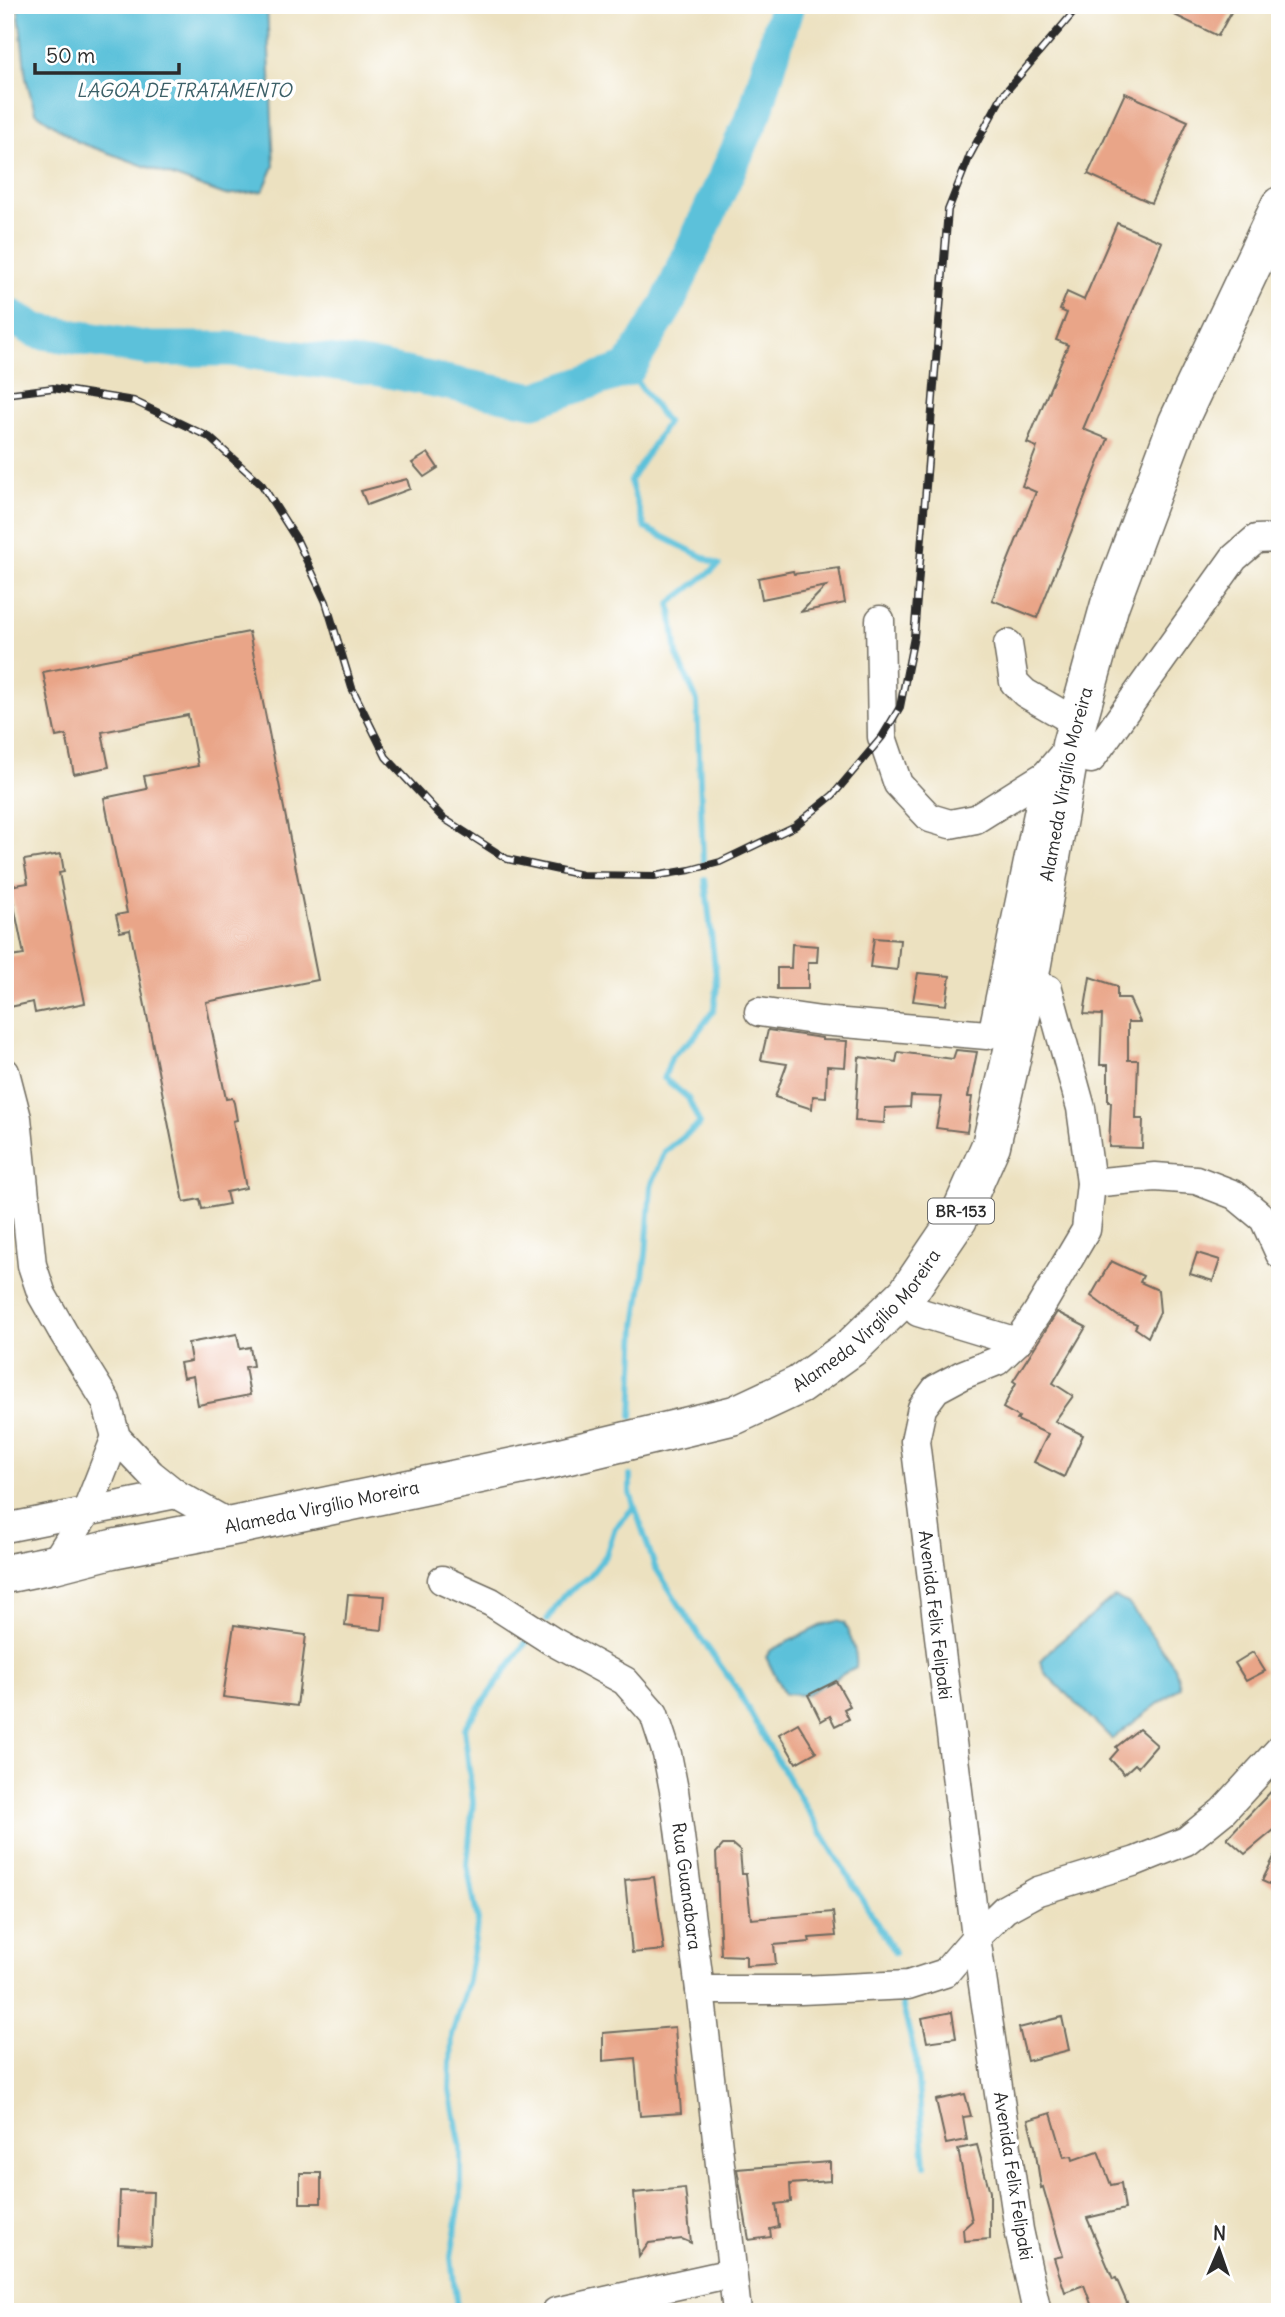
<svg xmlns="http://www.w3.org/2000/svg" width="1285" height="2317" font-family="Delius,sans-serif">
  <style>
    .water { fill: #5cc1da; stroke: #447682; stroke-width: 2 }
    .lines { fill: none; stroke-linecap: round; stroke-linejoin: round }
    .stream { stroke: #5cc1da; stroke-width: 6 }
    .river { stroke: #5cc1da; stroke-width: 35 }
    .building { fill: #e9a588 }
    .minor-casing { stroke: #6f6b5f; stroke-width: 31 }
    .highway-casing { stroke: #6f6b5f; stroke-width: 41 }
    .minor { stroke: #fff; stroke-width: 28 }
    .highway { stroke: #fff; stroke-width: 38 }
    .rail-casing { stroke: #2b2b2b; stroke-width: 8 }
    .rail { stroke: #fff; stroke-width: 5; stroke-dasharray: 16; stroke-linecap: butt }
    .labels { text-anchor: middle; stroke-width: 7; stroke-linejoin: round; paint-order: stroke }
    .shield { fill: #fff; stroke: #6b6b6b; stroke-width: 2 }
    .shield-label { font-size: 16px; font-weight: bold; fill: #2b2b2b }
    .street-label { font-size: 18px; fill: #2b2b2b; stroke: #fff }
    .water-label { font-size: 19px; font-style: italic; fill: #3c6068; stroke: #fff }
  </style>
  <rect width="100%" height="100%" fill="#fff"/>
  <filter id="ink" filterUnits="userSpaceOnUse"><feTurbulence type="fractalNoise" baseFrequency=".0143" numOctaves="2"/><feDisplacementMap in="SourceGraphic" scale="14" xChannelSelector="R" yChannelSelector="G"/><feConvolveMatrix kernelMatrix="1 2 1 2 8 2 1 2 1" color-interpolation-filters="sRGB"/></filter>
  <filter id="wash" filterUnits="userSpaceOnUse"><feTurbulence type="fractalNoise" baseFrequency=".00686" numOctaves="4" result="noise"/><feDisplacementMap in="SourceGraphic" scale="28" xChannelSelector="R" yChannelSelector="G"/><feGaussianBlur stdDeviation="1.57" result="paint"/><feColorMatrix in="noise" values="0 0 0 0 0 0 0 0 0 0 0 0 0 0 0 0 0 1.4 0 .05"/><feComposite in="paint" operator="in"/></filter>
  <g filter="url(#wash)">
    <rect width="100%" height="100%" fill="#ece1c0"/>
    <g class="water">
      <path d="M18,5H267L274,166L263,191L225,195L78,142L35,112L26,78Z"/>
      <path d="M1114,1597L1128,1603L1159,1645L1175,1667L1180,1687L1112,1739L1044,1672L1041,1661L1050,1650Z"/>
      <path d="M836,1621L844,1623C850,1636 858,1653 856,1667L805,1695L784,1694L766,1657L771,1650L822,1625Z"/>
    </g>
    <g class="lines">
      <g class="stream">
        <path d="M628,369L667,423L630,481L645,528L719,565L670,603L677,655L697,701L703,860"/>
        <path d="M632,1417L636,1326L646,1254L651,1186L665,1151L700,1124L688,1098L664,1078L672,1056L694,1037L714,1010L717,986L705,879"/>
        <path d="M630,1476V1493L655,1567L700,1637L737,1689L774,1755L895,1953"/>
        <path d="M547,1620L564,1595L588,1578L606,1555L615,1528L634,1507"/>
        <path d="M900,1995L916,2059L925,2165"/>
        <path d="M457,2308L451,2257L461,2196V2148L450,2090L452,2035L468,1980L478,1921L467,1865L473,1802L464,1728L527,1641"/>
      </g>
      <path class="river" d="M5,313L37,331L151,349H229L375,368L534,400L628,369L667,305L756,110L787,5"/>
    </g>
    <g id="blocks">
      <g class="building">
        <path d="M1154,5H1235L1218,36Z"/>
        <path d="M1125,93L1188,121L1151,203L1088,174Z"/>
        <path d="M1117,223L1162,242L1083,429L1108,439L1037,618L992,600L1036,492L1022,486L1037,447L1027,443L1068,345L1056,340L1067,313L1060,310L1067,292L1084,300Z"/>
        <path d="M428,453L438,468L424,477L412,463Z"/>
        <path d="M407,479L410,489L367,505L361,491Z"/>
        <path d="M839,568L845,603L801,612L826,586L762,599L758,578L793,571L794,574Z"/>
        <path d="M249,632L318,980L206,1002L226,1099L232,1098L234,1103L237,1120L233,1121L246,1188L226,1192L229,1204L202,1209L200,1199L184,1202L130,930L120,932L116,915L127,913L104,798L147,789L144,776L198,766L188,715L102,732L109,767L74,774L66,735L56,737L43,672Z"/>
        <path d="M61,854L64,872L59,873L85,1003L35,1013L33,1002L10,1007L5,983V958L24,955L10,886L28,883L24,860Z"/>
        <path d="M874,938L900,940L897,970L870,967Z"/>
        <path d="M792,944L818,946L817,962H808V989H777V968H791Z"/>
        <path d="M918,973L950,976L946,1005L913,1001Z"/>
        <path d="M1090,977L1117,986V998H1129L1140,1022H1128V1060H1138L1136,1119H1143L1142,1148L1109,1147L1111,1102H1108V1065H1100L1102,1015L1084,1014Z"/>
        <path d="M768,1030L822,1038V1040L847,1041L845,1067L827,1066L826,1097L813,1096L812,1109L775,1097L787,1064L761,1060Z"/>
        <path d="M956,1050L977,1052L968,1097H972L967,1132L936,1128L942,1097L911,1096L910,1107L885,1108L884,1123L855,1121L859,1057L896,1062L898,1052L953,1059Z"/>
        <path d="M1197,1253L1220,1260L1213,1281L1190,1274Z"/>
        <path d="M1111,1261L1143,1276L1140,1282L1158,1290L1160,1312L1148,1337L1135,1328L1137,1324L1118,1316L1091,1296Z"/>
        <path d="M1057,1312L1086,1327L1053,1383L1073,1396L1055,1421L1083,1435L1064,1477L1034,1462L1048,1434L1017,1420L1019,1417L1003,1408L1016,1383L1013,1381Z"/>
        <path d="M237,1334L240,1349L250,1347L253,1366L245,1367L250,1395L198,1405L193,1376L183,1378L180,1363L191,1361L188,1343Z"/>
        <path d="M348,1594L385,1596L382,1630L345,1626Z"/>
        <path d="M234,1625L306,1635L297,1706L223,1697Z"/>
        <path d="M1253,1652L1265,1671L1246,1681L1235,1663Z"/>
        <path d="M836,1681L850,1706L844,1709L849,1719L835,1726L830,1716L821,1721L808,1695Z"/>
        <path d="M798,1723L816,1752L796,1763L779,1734Z"/>
        <path d="M1139,1729L1157,1745L1138,1767L1135,1764L1124,1774L1110,1759L1118,1750L1116,1747Z"/>
        <path d="M1280,1782V1825L1245,1854L1227,1838Z"/>
        <path d="M723,1845H733L740,1851L742,1874H746L751,1919L833,1912L836,1936L809,1938L810,1942L774,1945L776,1964L746,1966V1956L721,1955L716,1853Z"/>
        <path d="M1280,1845V1889L1262,1881Z"/>
        <path d="M654,1877L664,1950L632,1953L625,1880Z"/>
        <path d="M952,2012L956,2038L927,2042L922,2018Z"/>
        <path d="M1062,2017L1069,2050L1027,2061L1019,2028Z"/>
        <path d="M675,2027L681,2113L640,2116L635,2058L603,2061V2033Z"/>
        <path d="M965,2094L971,2116L963,2117L967,2140L946,2144L936,2100Z"/>
        <path d="M1051,2113L1064,2157L1072,2156L1073,2160L1098,2151L1111,2185L1121,2183L1125,2209L1087,2218L1113,2279L1116,2278L1131,2312H1094L1084,2285L1065,2292L1054,2258L1063,2256L1043,2187L1041,2188L1035,2147L1028,2120Z"/>
        <path d="M977,2145L990,2192V2239L964,2241L963,2229L972,2221L958,2149Z"/>
        <path d="M830,2162V2181L790,2184L791,2202L776,2204L779,2227L770,2229L771,2237L749,2240L737,2169Z"/>
        <rect x="300" y="2173" width="21" height="30"/>
        <path d="M685,2188L691,2243L682,2239L649,2243L639,2257L634,2193Z"/>
        <path d="M120,2191L153,2192L151,2246L118,2244Z"/>
      </g>
    </g>
  </g>
  <g filter="url(#ink)">
    <use href="#blocks" fill-opacity="0" stroke="#6f6b5f" stroke-width="2"/>
    <g class="lines">
      <defs>
        <g id="minor">
          <path d="M880,620L882,737L898,784L930,818L950,824L976,819L1046,775"/>
          <path d="M1008,644L1014,682L1025,693L1077,723"/>
          <path d="M1091,759L1234,558L1256,539L1280,538"/>
          <path d="M759,1012L821,1021L987,1035L993,1031L1046,775L1062,756"/>
          <path d="M5,1072L17,1118L32,1265L42,1295L63,1332L106,1401L116,1437L151,1474L176,1494L233,1526"/>
          <path d="M1091,1183L1155,1177L1196,1180L1235,1195L1264,1219L1280,1254"/>
          <path d="M918,1312L1017,1342"/>
          <path d="M5,1528L176,1494"/>
          <path d="M54,1564L86,1513L116,1437"/>
          <path id="s1" d="M442,1580L491,1602L552,1641L625,1681L654,1714L667,1754L674,1790L700,1990L737,2312"/>
          <path d="M700,1990H801L908,1985L945,1973L976,1937L1005,1909L1038,1891L1136,1861L1186,1841L1223,1811L1280,1749"/>
          <path d="M556,2312L732,2273"/>
          <path d="M1037,2312L1019,2230L976,1937L915,1441L922,1408L936,1389L962,1375L997,1361L1017,1342L1037,1313L1086,1230L1091,1183L1081,1108L1048,989"/>
        </g>
        <g id="highway">
          <path id="s2" d="M5,1574L54,1564L112,1549L233,1526L552,1459L735,1415L799,1385L852,1347L907,1294L958,1219L991,1145L1028,986L1071,745L1110,604L1178,422L1280,206"/>
        </g>
      </defs>
      <use href="#minor" class="minor-casing"/>
      <use href="#highway" class="highway-casing"/>
      <use href="#minor" class="minor"/>
      <use href="#highway" class="highway"/>
      <defs>
        <path id="rail" d="M5,394L53,388L134,401L209,437L262,485L297,540L326,602L352,688L386,757L443,818L507,859L582,875L654,876L690,870L720,862L795,826L833,795L882,737L900,707L914,637L948,210L970,155L1002,96L1080,5"/>
      </defs>
      <use href="#rail" class="rail-casing"/>
      <use href="#rail" class="rail"/>
    </g>
  </g>
  <g class="labels">
    <rect class="shield" x="928" y="1198.5" width="66" height="25" rx="5"/>
    <g class="shield-label">
      <text x="961" y="1217">BR-153</text>
    </g>
    <g class="street-label">
      <text dy="6" stroke="none"><textPath href="#s2" startOffset="1500">Alameda Virgílio Moreira</textPath></text>
      <text dy="6" stroke="none"><textPath href="#s2" startOffset="912">Alameda Virgílio Moreira</textPath></text>
      <text dy="6" stroke="none"><textPath href="#s2" startOffset="324">Alameda Virgílio Moreira</textPath></text>
      <text transform="translate(935 1615) rotate(83)" y="6">Avenida Felix Felipaki</text>
      <text dy="6" stroke="none"><textPath href="#s1" startOffset="429">Rua Guanabara</textPath></text>
      <text transform="translate(1013 2176) rotate(81)" y="6">Avenida Felix Felipaki</text>
    </g>
    <g class="water-label">
      <text x="184" y="97">LAGOA DE TRATAMENTO</text>
    </g>
  </g>
  <rect width="1285" height="2317" fill="none" stroke="#fff" stroke-width="28"/>
  <g transform="translate(1219 2250) rotate(2)" stroke="#ffffff" stroke-width="5" paint-order="stroke">
  <path d="M0-5L12 26L0 18L-12 26Z" fill="#2b2b2b"/>
  <text y="-10" font-size="19" font-weight="bold" text-anchor="middle" fill="#2b2b2b">N</text>
  </g>
  <path d="M35 63v10h144v-10" fill="none" stroke="#2b2b2b" stroke-width="3.5"/>
  <text x="46" y="63" font-size="21" fill="#2b2b2b" stroke="#ffffff" stroke-width="5" paint-order="stroke">50 m</text>
</svg>
